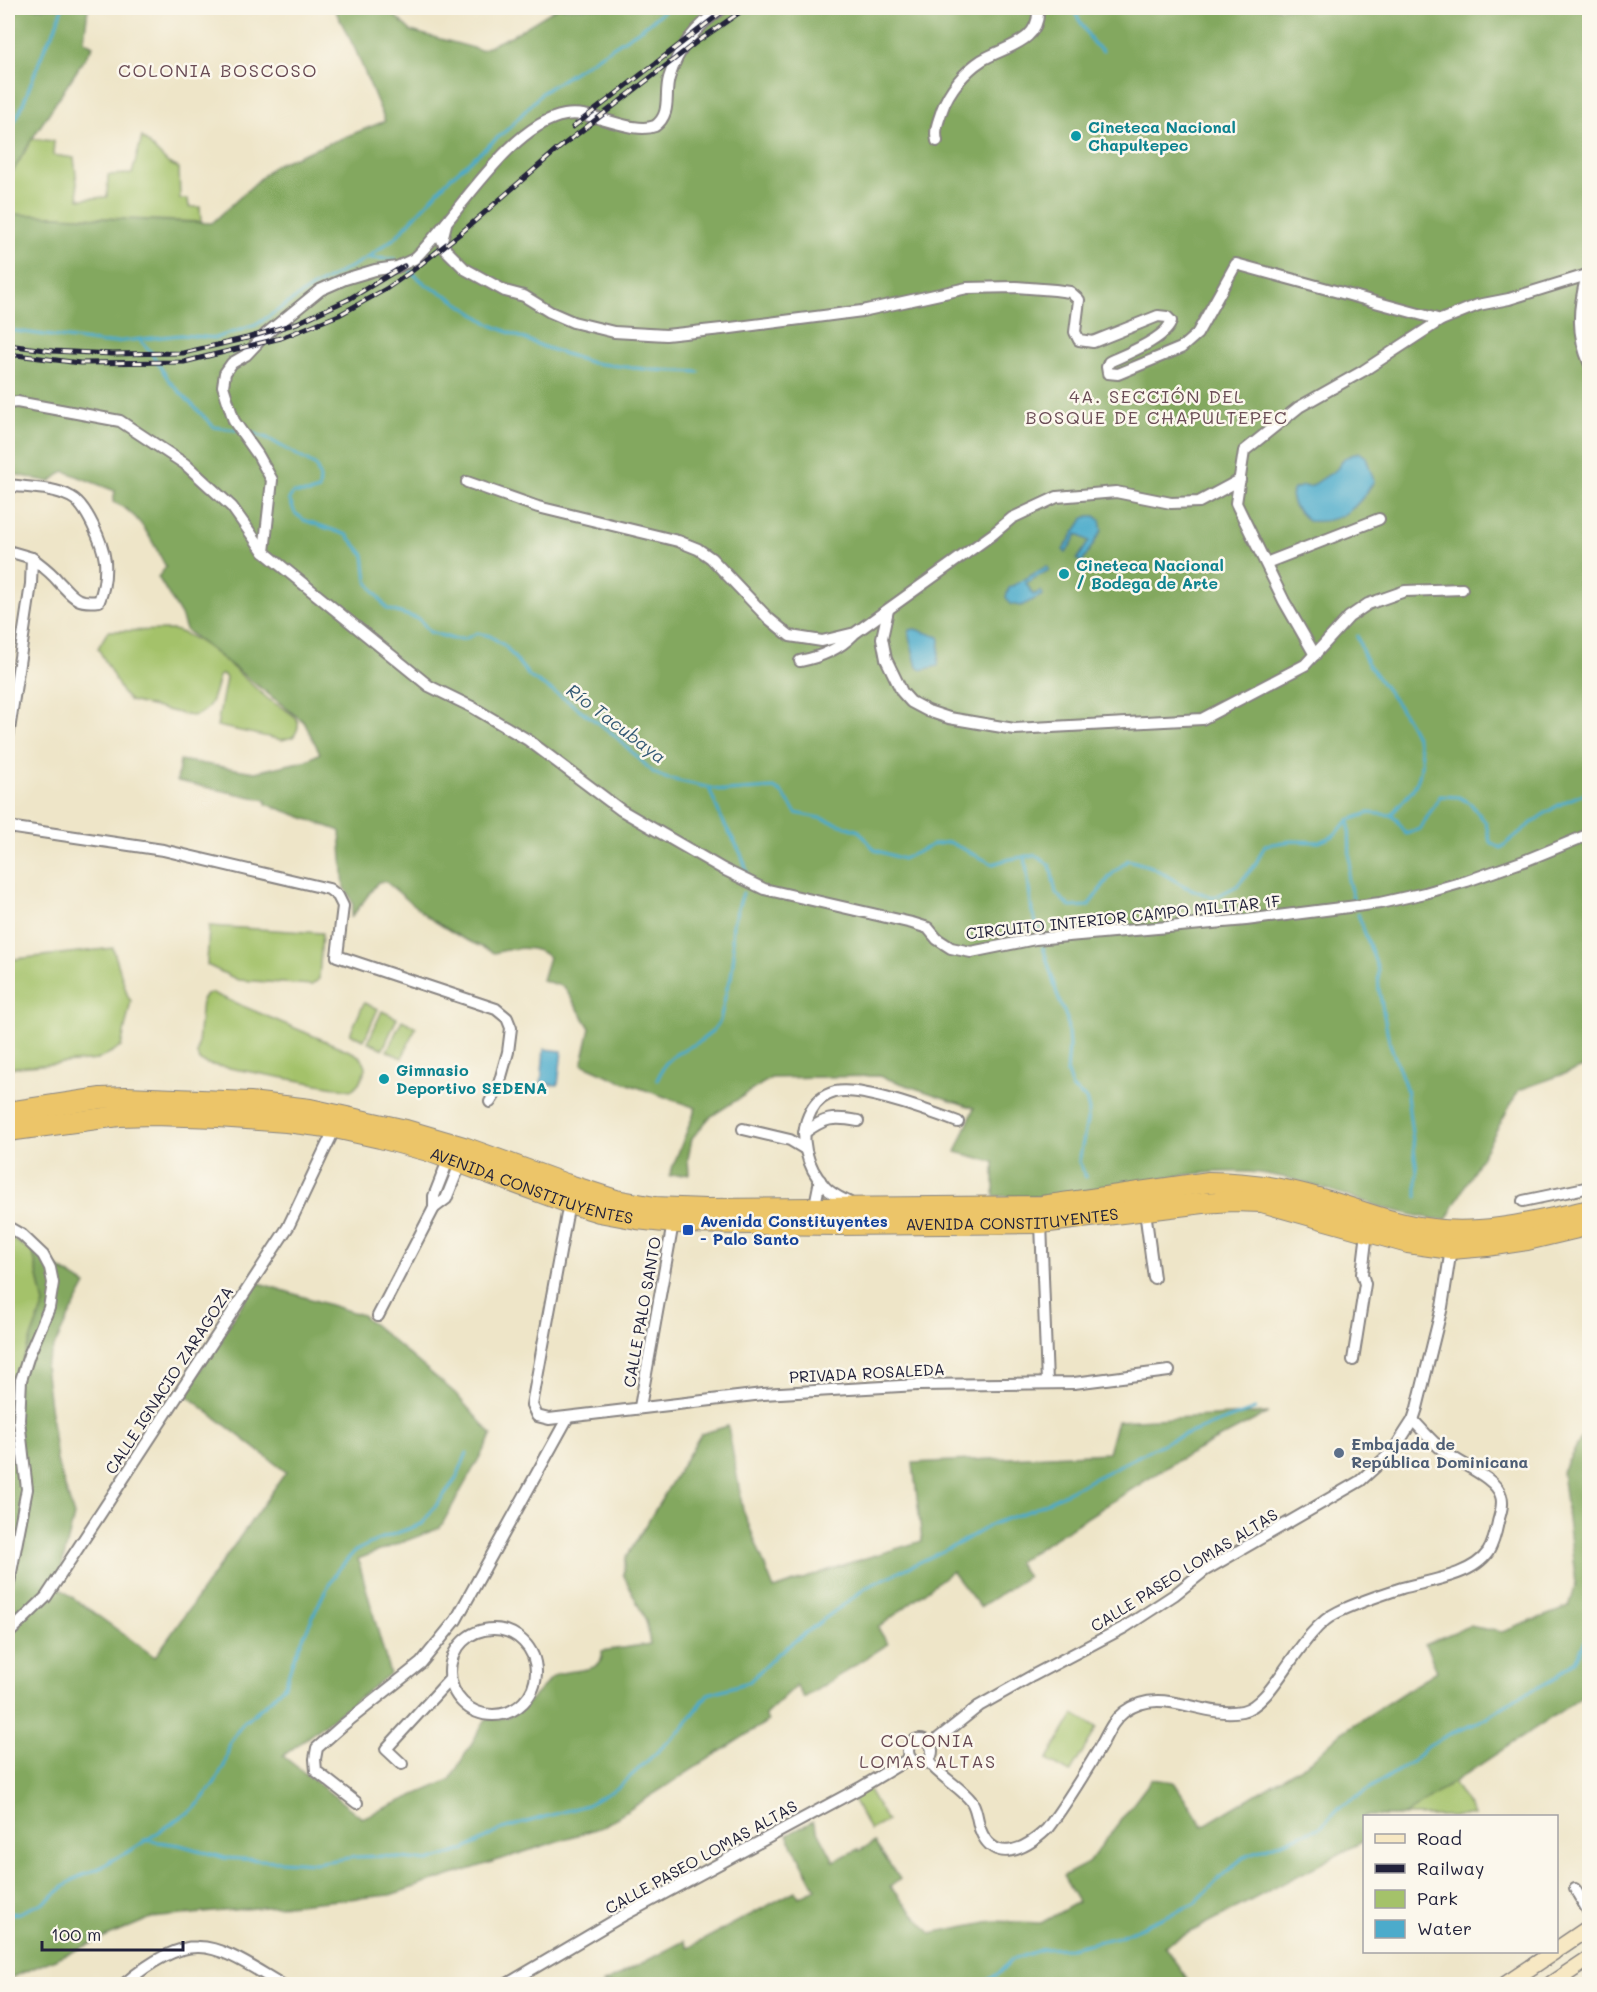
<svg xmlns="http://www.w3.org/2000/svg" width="1597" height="1992" font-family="Mali,sans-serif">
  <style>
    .green { fill: #a4c26a; stroke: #637252; stroke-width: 1.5 }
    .forest { fill: #83a85e; stroke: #52654c; stroke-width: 1.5 }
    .water { fill: #4cabcb; stroke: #376683; stroke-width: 1.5 }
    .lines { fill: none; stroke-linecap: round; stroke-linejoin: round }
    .stream { stroke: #4cabcb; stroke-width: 3 }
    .street-casing { stroke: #888482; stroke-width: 14 }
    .secondary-casing { stroke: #888482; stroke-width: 18 }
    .highway-casing { stroke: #888482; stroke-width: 22 }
    .street { stroke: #fff; stroke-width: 10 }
    .secondary { stroke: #f7e8c3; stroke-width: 15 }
    .highway { stroke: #ecc569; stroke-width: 20 }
    .rail-casing { stroke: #22223b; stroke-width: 5 }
    .rail { stroke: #fbf7ec; stroke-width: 3; stroke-dasharray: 9; stroke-linecap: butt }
    .culture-dot { fill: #0f9aa8; stroke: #fbf7ec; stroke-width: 2 }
    .transit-dot { fill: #1a4fb4; stroke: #fbf7ec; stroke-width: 2 }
    .service-dot { fill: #5c6f8a; stroke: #fbf7ec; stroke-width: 2 }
    .labels { text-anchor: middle; stroke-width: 5; stroke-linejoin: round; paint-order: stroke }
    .culture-label { font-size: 16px; font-weight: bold; fill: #0d838f; stroke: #fbf7ec; text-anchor: start }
    .street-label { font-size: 16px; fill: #22223b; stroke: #fbf7ec }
    .transit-label { font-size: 16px; font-weight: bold; fill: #164399; stroke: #fbf7ec; text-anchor: start }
    .service-label { font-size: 16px; font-weight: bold; fill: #4e5e75; stroke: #fbf7ec; text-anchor: start }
    .neighbourhood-label { font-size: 18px; letter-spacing: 1.5px; fill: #694b54; stroke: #fbf7ec }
    .water-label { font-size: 18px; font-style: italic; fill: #335975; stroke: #fbf7ec }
  </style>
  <rect width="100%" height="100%" fill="#fbf7ec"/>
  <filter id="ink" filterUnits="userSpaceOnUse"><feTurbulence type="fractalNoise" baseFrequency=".0167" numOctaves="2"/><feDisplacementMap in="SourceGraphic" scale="12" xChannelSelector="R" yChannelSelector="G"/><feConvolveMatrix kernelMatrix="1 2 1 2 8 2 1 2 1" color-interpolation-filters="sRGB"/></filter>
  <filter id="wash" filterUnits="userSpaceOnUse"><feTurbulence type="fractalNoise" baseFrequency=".008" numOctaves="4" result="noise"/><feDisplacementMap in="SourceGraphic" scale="24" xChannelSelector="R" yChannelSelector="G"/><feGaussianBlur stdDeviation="1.35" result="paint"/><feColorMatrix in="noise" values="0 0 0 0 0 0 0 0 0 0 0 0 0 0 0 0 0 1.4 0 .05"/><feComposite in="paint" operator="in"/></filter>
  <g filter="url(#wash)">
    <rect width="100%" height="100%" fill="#eee5c8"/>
    <g class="green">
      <path d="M142,137L168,163L179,168L180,199H188L189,207H200L201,222L8,214V180L32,139L54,141L53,155L74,158L79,199L107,197L108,175L132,174Z"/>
      <path d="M173,630C203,636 243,678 267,698C275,705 292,711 297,720C300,726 297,732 293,737L282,740L217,726L226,678L223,674L219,676C214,694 212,714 191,716L130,701L123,694L98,648L108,631Z"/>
      <path d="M209,926L322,933L319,979L312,985L238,980L207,965Z"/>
      <path d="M113,948L128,997L131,1001L121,1047L97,1060L8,1068V960Z"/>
      <path d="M212,993L354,1053C357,1055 360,1056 362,1059C370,1070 360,1084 351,1090L207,1064L200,1061L197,1055L202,1000L206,994Z"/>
      <path d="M364,1003L378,1009L364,1040L350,1034Z"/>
      <path d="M382,1011L397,1018L383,1049L368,1042Z"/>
      <path d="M402,1020L416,1027L402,1058L387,1051Z"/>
      <path d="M8,1236L33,1252L44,1304L20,1367L8,1381Z"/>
      <path d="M1074,1714L1097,1728L1070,1773L1047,1760Z"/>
      <path d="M1453,1782L1475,1816H1403Z"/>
      <path d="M868,1788L887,1821L870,1830L852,1798Z"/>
    </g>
    <g class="forest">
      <path d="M20,8H88L84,41L93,46L32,139L8,180V17L14,14Z"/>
      <path d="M334,8H391L393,14L411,31L481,50L513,35L557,8H1589V1065L1519,1090L1446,1220C1378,1215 1314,1176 1247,1172C1181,1169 1115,1190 1049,1196C1031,1198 1012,1196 994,1196V1162L956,1152L974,1108L879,1076L771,1078L710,1117L692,1138L688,1159L689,1174L669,1176L696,1108L620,1081L582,1064L590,1028L564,987L542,980L549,957C535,944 511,948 494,953L460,937L429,918L385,881L378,882L351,918L353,905L350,896L344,888L340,831L266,804V800L177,781L180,760L255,772L308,760L320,753L304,722L186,630L181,615L158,577L166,567C153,543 140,512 113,502L115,491L64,471L50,482L8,473V214L212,223L275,165L385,121L355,49Z"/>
      <path d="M33,1252L86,1285L65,1324L45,1366L57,1461L74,1516L57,1586L155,1657L286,1472L185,1394L256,1282L362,1315L455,1393L492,1435L440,1528L358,1559L390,1674L283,1756L362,1818L450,1780L486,1719C518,1720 523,1707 544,1686C548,1682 552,1676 558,1674C572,1668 605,1675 602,1651L650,1644L646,1621L623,1574L626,1558L701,1434L728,1426L743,1510L774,1589L849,1563L922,1541L913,1463L1108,1453L1117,1421L1268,1413L1178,1460L1017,1562L1027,1577L980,1607L952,1571L878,1628L888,1644L804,1698L796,1686L765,1715L768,1721L602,1827L390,1895L151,1918L8,1979V1381L20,1367L44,1304Z"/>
      <path d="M1589,1424L1590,1685L1582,1697L1403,1816H1364V1841L1164,1946L1191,1984H602L684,1941L688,1948L795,1891L799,1897L816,1889L787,1835L813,1821L834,1861L858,1849L859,1851L874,1842L900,1879L890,1887L931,1933L992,1921L1041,1923L1078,1902L1063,1876L1088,1863L1152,1779L1174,1782L1203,1826L1311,1761L1341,1733L1437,1671L1425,1644L1469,1626L1502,1632L1569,1607L1576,1584L1562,1472Z"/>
    </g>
    <g class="water">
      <path d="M1359,452L1366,457L1374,481C1358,508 1341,524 1308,521L1294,506L1291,495L1294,489L1303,486L1310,487L1337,469L1344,458Z"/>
      <path d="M1089,516H1095L1100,520L1102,530L1082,562L1077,560L1089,541L1077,534L1066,553L1063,550L1083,519Z"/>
      <path d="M1047,566L1049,570L1026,583L1033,595L1041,591L1043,595L1021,606L1010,604L1006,597L1009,588Z"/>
      <path d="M915,629L939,637L940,640L938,666L921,670L917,667L909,636L910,630Z"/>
      <path d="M544,1049L562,1051L558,1085L541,1084Z"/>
    </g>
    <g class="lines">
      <g class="stream">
        <path d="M1072,8L1093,43L1103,51"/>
        <path d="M8,134L21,109L45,47L55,29L62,8"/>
        <path d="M369,258L395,259"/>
        <path d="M410,271L428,286L448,296L491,325L544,347L592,363L653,370L699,372"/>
        <path d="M8,330L104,343L181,335L215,338L256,325L308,290L367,258L396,237L451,177L508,129L543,92L641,29L668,8"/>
        <path d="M139,339L150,351L170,382L214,427L236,430"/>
        <path d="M246,431L267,438L316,466L320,479L319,490L309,493H293L289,499L295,513L304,520L347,535L364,555L367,581L387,609L419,619L430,632L453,639H465L477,633L490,636L505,646L530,677L568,701L613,734L654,773L665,778L725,791L774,788L782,793L796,813L824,819L859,831L875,850L903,859L932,845L949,842L993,864L1005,860L1034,855L1050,865L1056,893L1070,907L1088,906L1111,875L1128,860L1152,867L1184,886L1213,898L1237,886L1255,865L1265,845L1292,841L1319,842L1333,836L1349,820L1369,813L1391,815L1397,820L1406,834L1420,829L1440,796L1459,797L1471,804L1486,823L1490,842L1501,848C1528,825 1555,802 1590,792"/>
        <path d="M1357,636C1360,645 1363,654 1367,662C1388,697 1442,745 1413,789C1407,798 1398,806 1392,814"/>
        <path d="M709,788C714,800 718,812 724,823C733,841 745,855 747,875"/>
        <path d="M1349,820L1350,865L1348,880L1353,898"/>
        <path d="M1025,856L1032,912L1039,930"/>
        <path d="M1358,914L1378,969L1379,990L1389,1041L1406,1088L1417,1172V1197"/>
        <path d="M1043,947L1058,997L1067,1019L1069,1046L1067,1073L1072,1088L1086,1099L1089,1111L1079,1162L1086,1177"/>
        <path d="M657,1080L665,1064L676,1054L699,1042L712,1032L720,1021L727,988L731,978L734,955L732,939L733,923L743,893"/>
        <path d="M144,1840L180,1845L225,1858L316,1863L355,1857L383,1856L428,1861L464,1850L502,1829L587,1805L619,1787L682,1729L708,1694L749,1682L776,1655L867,1587L960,1543L992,1524L1034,1509L1168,1441L1255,1409"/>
        <path d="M8,1914L19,1913L46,1901L74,1879L102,1867L112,1860L130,1851L195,1808L214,1784L225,1764L230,1742L244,1722L266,1704L285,1685L293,1660L308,1627L323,1595L338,1570L355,1551L380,1539L422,1524L456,1479L467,1453"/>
        <path d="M982,1984L999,1973L1011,1960L1043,1949L1070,1948L1118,1937L1194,1904L1226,1872L1245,1856L1321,1827L1339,1808L1413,1761L1426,1748L1447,1735L1475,1724L1524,1694L1553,1680L1574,1662L1590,1633"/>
      </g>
    </g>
  </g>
  <g filter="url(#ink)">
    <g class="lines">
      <defs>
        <g id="street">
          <path d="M723,8C697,25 678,48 669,78C664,95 672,114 655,126C632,135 594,110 565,115C509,124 454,222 414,259L397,267L375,270L345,279L320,290L266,334L246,355L232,363L225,373L223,386L234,421L258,455L272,480L264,552L429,686L472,707L528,740L621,810L723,869L764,889L912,923L928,928L937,939L951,948L971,952L1035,939L1246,920L1380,903L1425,893L1467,881L1524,861L1590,834"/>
          <path d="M937,141C934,129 939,120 942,110C949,90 965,71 982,60C1006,46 1041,42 1038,8"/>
          <path d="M446,224L442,240L446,250L465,269L505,291L524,296L550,312L573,322L614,332L666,335L731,328L862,311L967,288L1016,287L1055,290L1070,292L1079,300L1075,332L1079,340L1093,342L1158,316L1167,317L1171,321C1168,338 1124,355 1109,362L1107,367L1108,373L1118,374L1181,348L1197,334L1236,264L1441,320"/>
          <path d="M1587,275C1578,308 1576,333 1590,365"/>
          <path d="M8,403L17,402L120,421L185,464L232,507L264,552"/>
          <path d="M467,482L538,507L678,541L698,549L711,558L768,618L790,636L822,641L855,633L993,534L1012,518L1057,497L1116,492L1171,503L1199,502L1240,480"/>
          <path d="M8,485C28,488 53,487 71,497C86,504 103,544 105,561C106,575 104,589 99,601C75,604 73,596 58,581C51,572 41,565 32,558L31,584L8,737"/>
          <path d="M8,551L32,558"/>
          <path d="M1266,563L1379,519"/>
          <path d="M888,610L882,638L886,659L902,692L911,702L928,711L949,718L1014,729L1202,719L1305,665L1349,617L1368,604L1405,591L1462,589"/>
          <path d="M1315,655L1284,601L1236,503L1244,451L1299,407L1363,371L1441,320L1478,305L1509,299L1590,274"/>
          <path d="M800,661C821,657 838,650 853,635"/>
          <path d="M8,827L163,850L329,889L338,896L343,906L337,956L496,1009L507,1018L511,1028L508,1052L497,1091L490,1102"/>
          <path d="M743,1129L790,1140L805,1149"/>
          <path d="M804,1133C824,1118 833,1116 858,1121"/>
          <path d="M1523,1201L1590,1187"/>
          <path d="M569,1203L532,1405L537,1416L549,1419L763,1394L918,1385L1074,1383L1169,1371"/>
          <path d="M852,1204C843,1199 832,1195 825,1187C807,1167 797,1136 811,1111C816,1101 824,1095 835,1092C862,1086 931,1112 958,1122"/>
          <path d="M434,1208L446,1199L461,1162"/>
          <path d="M811,1208L816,1200L820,1180"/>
          <path d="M1145,1211L1154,1278"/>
          <path d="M1041,1223L1047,1383"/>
          <path d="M8,1227L22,1235L43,1255L50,1268L53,1283L49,1308L29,1355L21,1380L19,1420L27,1489L8,1588"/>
          <path d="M378,1316L434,1208V1196L449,1158"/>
          <path d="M1353,1360L1365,1284L1362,1274L1367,1232"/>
          <path d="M640,1407L673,1223"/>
          <circle cx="493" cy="1672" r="43"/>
          <path d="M8,1634L46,1597L288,1227L335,1128"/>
          <circle cx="920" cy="1751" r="12"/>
          <path d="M930,1745L979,1706L1032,1676L1125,1627L1174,1595L1204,1571L1360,1481L1393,1451L1413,1420L1417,1408L1442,1307L1451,1249"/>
          <path d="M928,1761C940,1777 960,1786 972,1802C977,1810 977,1820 980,1829C994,1866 1026,1849 1047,1829C1066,1804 1083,1776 1099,1749C1107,1736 1111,1722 1124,1712C1161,1684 1202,1719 1242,1711C1274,1705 1299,1630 1338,1612C1359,1602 1380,1595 1402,1588C1427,1581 1472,1576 1488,1552C1493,1544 1496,1532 1498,1522C1500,1514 1504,1504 1501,1496C1496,1477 1459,1464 1445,1452C1433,1443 1423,1431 1413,1420"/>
          <path d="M402,1764L386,1749L450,1679"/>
          <path d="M357,1803L316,1771L315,1759L317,1748L343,1725L421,1663L456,1620L568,1417"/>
          <path d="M1575,1889L1590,1914"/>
          <path d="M124,1984C143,1968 171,1947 197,1947C224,1946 258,1971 281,1984"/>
          <path d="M507,1984L624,1915L860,1788L910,1758"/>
        </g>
        <g id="secondary">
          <path d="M1556,1950L1590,1927"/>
          <path d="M1506,1984L1554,1952"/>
          <path d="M1551,1984L1590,1958"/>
        </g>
        <g id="highway">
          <path d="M8,1112L101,1098L126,1097L250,1102L310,1109L406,1130L464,1147L566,1184L616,1200L655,1207L705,1209L1042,1206L1209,1182C1248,1182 1284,1188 1322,1199C1357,1209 1394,1225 1432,1229C1485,1236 1538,1221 1590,1210"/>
          <path id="s1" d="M8,1131L119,1116L153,1115L218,1117L286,1122L335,1128L380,1138L428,1151L569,1203L599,1212L637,1219L673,1223L837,1225L1041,1223L1203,1203L1232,1201L1262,1202L1408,1243L1451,1249L1487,1246L1527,1240L1590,1225"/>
        </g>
      </defs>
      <use href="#street" class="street-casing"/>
      <use href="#secondary" class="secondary-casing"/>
      <use href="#highway" class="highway-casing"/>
      <use href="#street" class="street"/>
      <use href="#secondary" class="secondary"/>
      <use href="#highway" class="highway"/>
      <defs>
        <g id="rail">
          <path d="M573,127L727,8"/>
          <path d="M8,345L53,351L112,354L183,353L247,338L297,323L349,299L404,266"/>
          <path d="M8,354L80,363L184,362L281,338L339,315L386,289L412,271L462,232L558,149L694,44L746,8"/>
        </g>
      </defs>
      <use href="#rail" class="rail-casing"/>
      <use href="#rail" class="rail"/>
    </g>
  </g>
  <g class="culture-dot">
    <circle cx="1076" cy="136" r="6"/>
    <circle cx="1064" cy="574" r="6"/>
    <circle cx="384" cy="1079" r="6"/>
  </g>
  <rect class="transit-dot" x="682" y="1224" width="12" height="12" rx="3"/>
  <circle class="service-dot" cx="1339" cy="1453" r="6"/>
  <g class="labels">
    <g class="culture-label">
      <text x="1088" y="133">Cineteca Nacional<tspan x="1088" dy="18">Chapultepec</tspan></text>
      <text x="1076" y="571">Cineteca Nacional<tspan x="1076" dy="18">/ Bodega de Arte</tspan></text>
      <text x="396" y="1076">Gimnasio<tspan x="396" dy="18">Deportivo SEDENA</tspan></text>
    </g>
    <g class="street-label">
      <text transform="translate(1123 917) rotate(-6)" y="6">CIRCUITO INTERIOR CAMPO MILITAR 1F</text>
      <text dy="6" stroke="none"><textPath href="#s1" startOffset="534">AVENIDA CONSTITUYENTES</textPath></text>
      <text dy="6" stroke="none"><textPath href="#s1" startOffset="1020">AVENIDA CONSTITUYENTES</textPath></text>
      <text transform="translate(642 1312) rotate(-80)" y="6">CALLE PALO SANTO</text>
      <text transform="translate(867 1373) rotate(-3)" y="6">PRIVADA ROSALEDA</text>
      <text transform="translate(169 1380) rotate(-57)" y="6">CALLE IGNACIO ZARAGOZA</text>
      <text transform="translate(1184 1570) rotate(-32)" y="6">CALLE PASEO LOMAS ALTAS</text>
      <text transform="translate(701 1857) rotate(-29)" y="6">CALLE PASEO LOMAS ALTAS</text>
    </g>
    <g class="transit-label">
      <text x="700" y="1227">Avenida Constituyentes<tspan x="700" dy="18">- Palo Santo</tspan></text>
    </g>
    <g class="service-label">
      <text x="1351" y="1450">Embajada de<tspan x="1351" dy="18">República Dominicana</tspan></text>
    </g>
    <g class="neighbourhood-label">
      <text x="218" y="77">COLONIA BOSCOSO</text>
      <text x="1157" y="403">4A. SECCIÓN DEL<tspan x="1157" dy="21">BOSQUE DE CHAPULTEPEC</tspan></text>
      <text x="928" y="1747">COLONIA<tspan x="928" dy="21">LOMAS ALTAS</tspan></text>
    </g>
    <g class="water-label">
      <text transform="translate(616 724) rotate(37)" y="6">Río Tacubaya</text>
    </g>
  </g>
  <rect width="1597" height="1992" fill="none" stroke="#fbf7ec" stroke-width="30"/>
  <rect x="1363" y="1815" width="195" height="138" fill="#fbf7ec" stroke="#a4a2a5" stroke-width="1.5"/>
  <rect x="1375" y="1834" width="30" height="9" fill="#f7e8c3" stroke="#a4a2a5" stroke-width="1.5"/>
  <text x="1417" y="1845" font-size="18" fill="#22223b">Road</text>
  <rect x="1375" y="1864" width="30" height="9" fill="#22223b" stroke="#a4a2a5" stroke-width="1.5"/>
  <text x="1417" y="1875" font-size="18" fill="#22223b">Railway</text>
  <rect x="1375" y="1890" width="30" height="18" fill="#a4c26a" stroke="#a4a2a5" stroke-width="1.5"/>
  <text x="1417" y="1905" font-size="18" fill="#22223b">Park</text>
  <rect x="1375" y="1920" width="30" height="18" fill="#4cabcb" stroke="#a4a2a5" stroke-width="1.5"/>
  <text x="1417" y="1935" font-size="18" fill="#22223b">Water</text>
  <path d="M42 1941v9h141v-9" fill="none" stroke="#22223b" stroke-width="3"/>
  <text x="51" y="1941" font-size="18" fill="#22223b" stroke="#fbf7ec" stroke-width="4.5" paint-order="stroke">100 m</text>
</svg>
